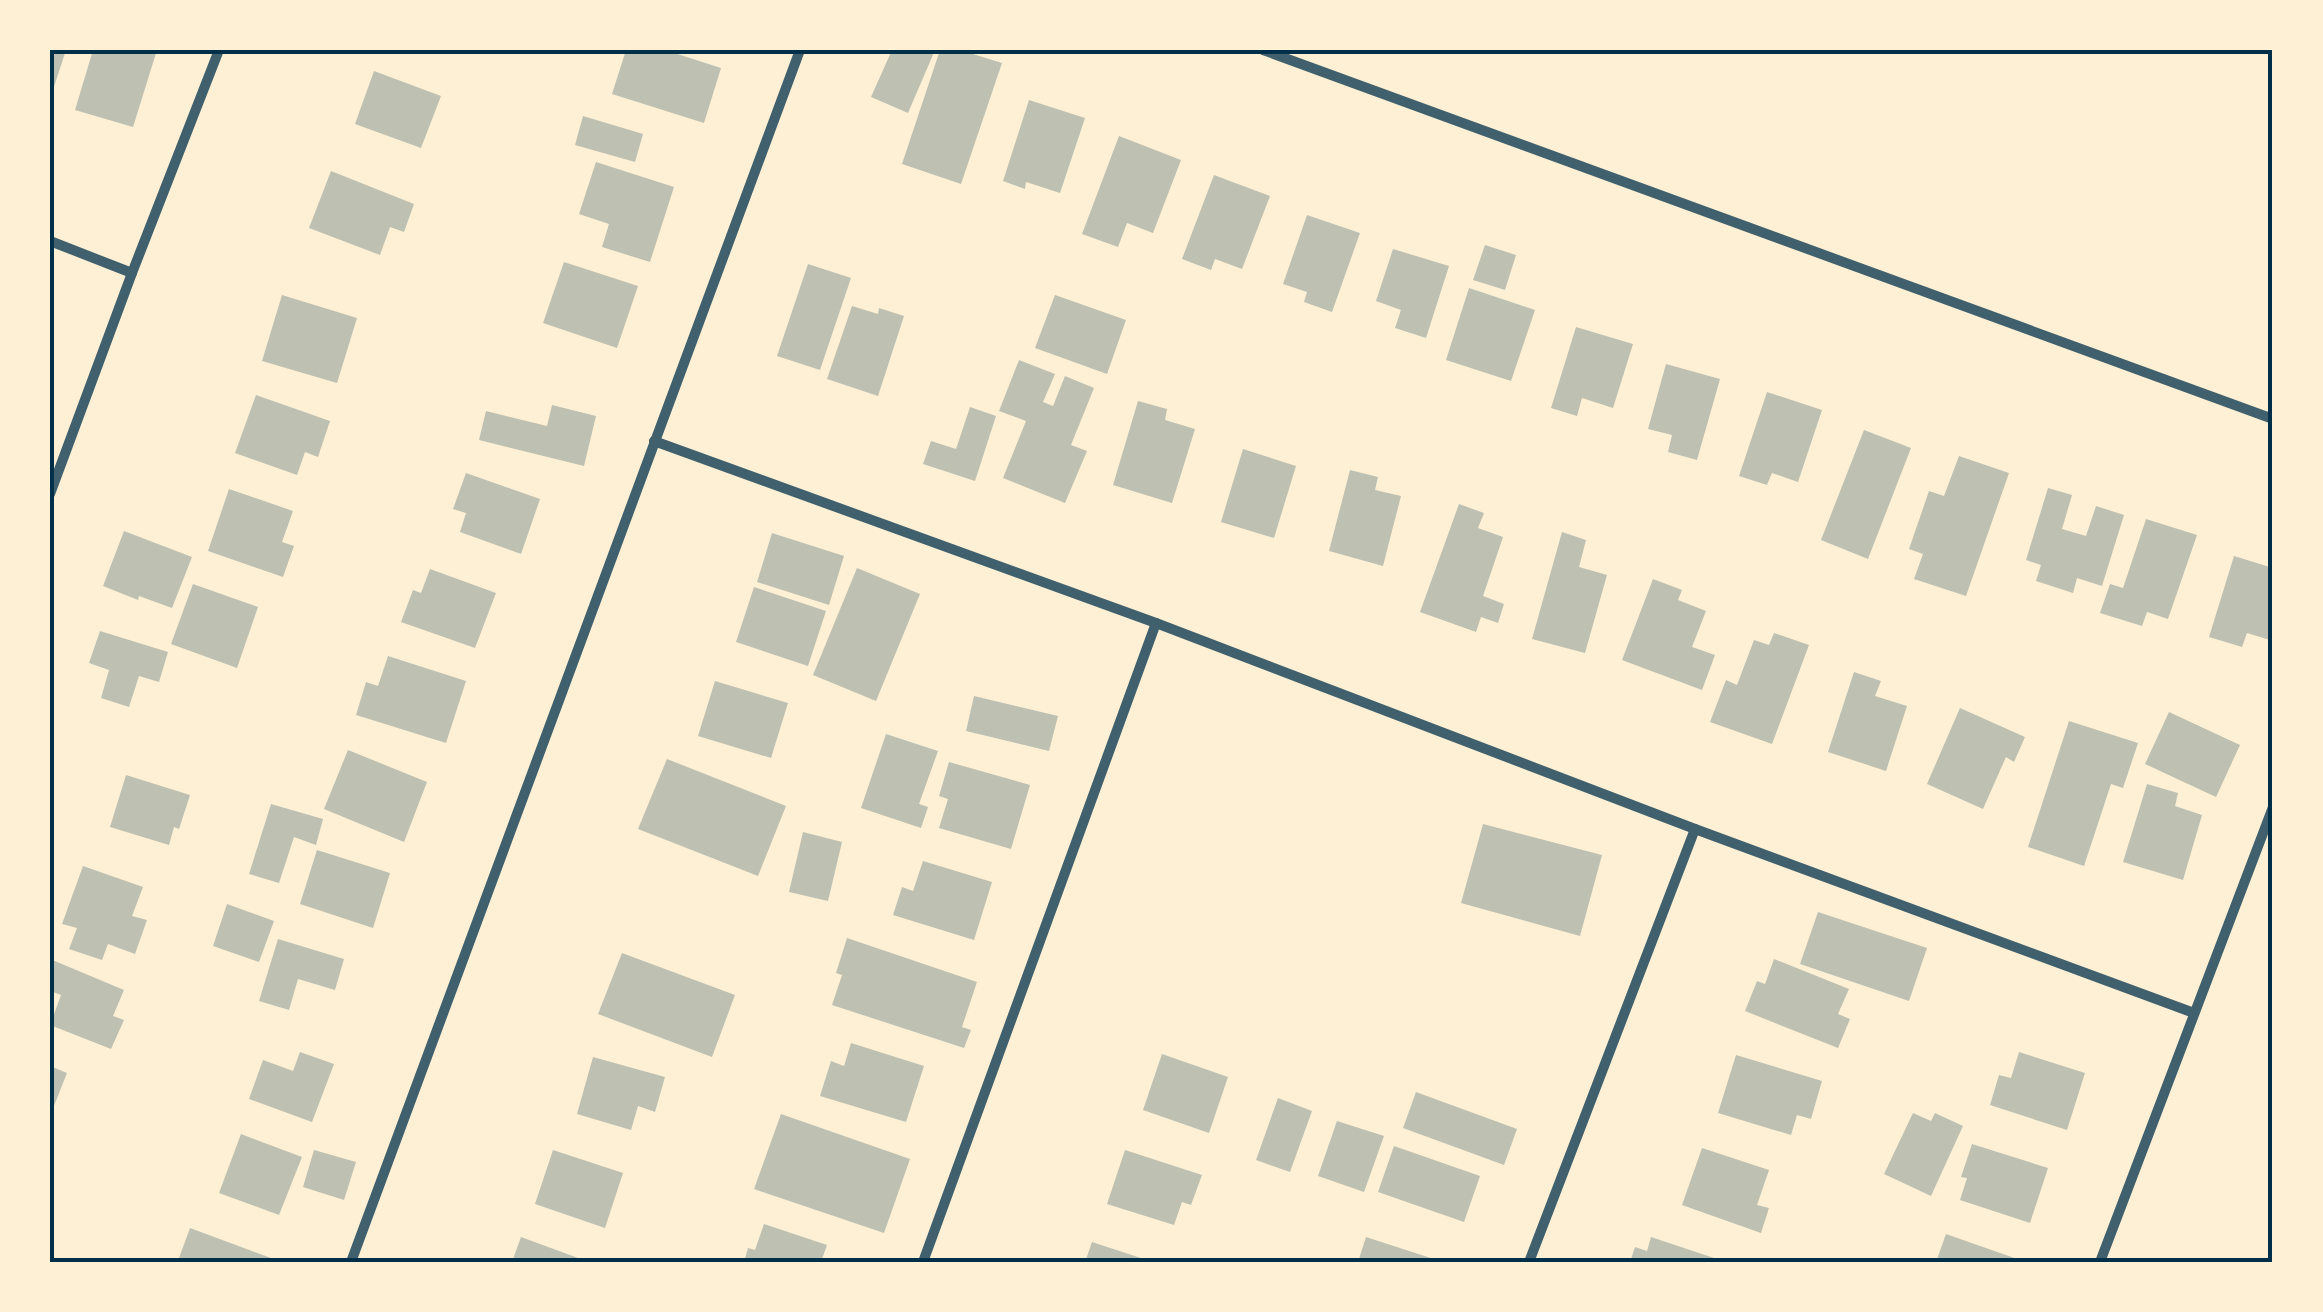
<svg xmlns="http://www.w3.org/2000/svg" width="2323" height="1312" font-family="'DejaVu Sans',sans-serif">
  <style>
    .building { fill: #bec0b2 }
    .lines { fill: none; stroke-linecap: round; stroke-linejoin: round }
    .minor { stroke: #3f606c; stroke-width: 10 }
    .neatline { fill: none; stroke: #003049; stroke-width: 4 }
  </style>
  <rect width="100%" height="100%" fill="#fdf0d5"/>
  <g class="building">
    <path d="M50,50H66L51,96H50Z"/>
    <path d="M93,50H157L133,127L75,110Z"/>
    <path d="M626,50H665L721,68L704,123L612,94Z"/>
    <path d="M892,50H935L908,113L871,97Z"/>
    <path d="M940,50H960L1002,63L961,184L902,164Z"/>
    <path d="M374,71L441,96L421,148L355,124Z"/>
    <path d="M1029,100L1085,118L1060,193L1026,182L1025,189L1003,181Z"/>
    <path d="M583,116L643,134L635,162L575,145Z"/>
    <path d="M1119,136L1181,160L1153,233L1127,223L1118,247L1082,234Z"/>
    <path d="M596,162L674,187L650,262L602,247L609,224L579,214Z"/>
    <path d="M331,171L414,204L404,232L390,227L380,255L309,228Z"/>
    <path d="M1214,175L1270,196L1242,269L1215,259L1211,270L1182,259Z"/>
    <path d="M1307,215L1360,233L1332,312L1304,302L1307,292L1283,284Z"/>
    <path d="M1485,245L1516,255L1505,290L1473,280Z"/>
    <path d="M1393,249L1449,266L1426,338L1395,328L1401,310L1376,301Z"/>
    <path d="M564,262L638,286L617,348L543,323Z"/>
    <path d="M808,264L851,278L820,370L777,356Z"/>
    <path d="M1469,288L1535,310L1511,381L1446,360Z"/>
    <path d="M282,295L357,318L337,383L262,361Z"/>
    <path d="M1055,295L1126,320L1107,374L1035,348Z"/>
    <path d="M852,306L878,314L879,308L904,316L878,396L827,379Z"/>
    <path d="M1576,327L1633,344L1613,408L1582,398L1577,416L1551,408Z"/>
    <path d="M1019,360L1055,374L1043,402L1053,406L1065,376L1094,388L1071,445L1087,451L1065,503L1003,478L1026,421L999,411Z"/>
    <path d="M1666,364L1720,379L1697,460L1668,452L1672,435L1648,429Z"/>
    <path d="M1767,392L1822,410L1798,482L1772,473L1767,485L1739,476Z"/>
    <path d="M256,395L330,421L318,457L305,452L297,475L235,453Z"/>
    <path d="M1138,401L1167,409L1165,420L1195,429L1172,503L1113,485Z"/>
    <path d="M552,405L596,416L584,466L479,440L486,411L547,426Z"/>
    <path d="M970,407L996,416L975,481L923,464L931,441L956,449Z"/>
    <path d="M1864,430L1911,448L1868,559L1821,540Z"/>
    <path d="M1243,449L1296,466L1274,538L1221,522Z"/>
    <path d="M1959,456L2009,473L1966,596L1914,579L1923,554L1909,549L1929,491L1944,496Z"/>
    <path d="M1350,470L1378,477L1375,490L1401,496L1383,566L1329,551Z"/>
    <path d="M466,473L540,499L521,554L460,532L466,513L453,509Z"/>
    <path d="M2048,488L2072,495L2062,529L2086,536L2096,506L2124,515L2102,586L2077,578L2073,593L2036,581L2041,565L2026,560Z"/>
    <path d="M229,489L293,511L282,542L294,546L283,577L208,551Z"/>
    <path d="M1459,504L1484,513L1478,528L1503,537L1483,596L1504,604L1498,623L1481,617L1476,632L1420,612Z"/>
    <path d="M2146,519L2197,535L2168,619L2147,612L2142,626L2100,613L2110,584L2123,588Z"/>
    <path d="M124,531L192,557L172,608L139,596L138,600L103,586Z"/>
    <path d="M1562,532L1586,540L1579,567L1607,575L1585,653L1532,639Z"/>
    <path d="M772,533L844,556L829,605L757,582Z"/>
    <path d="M2234,556L2273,568V641L2247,633L2242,647L2209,637Z"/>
    <path d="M857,568L920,594L876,701L813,675Z"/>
    <path d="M430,569L496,593L475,648L401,622L413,590L421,593Z"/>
    <path d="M1653,579L1682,590L1678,600L1706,611L1692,647L1715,655L1702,690L1622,660Z"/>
    <path d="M193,584L258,607L237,668L171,644Z"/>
    <path d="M754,587L826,611L808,666L736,642Z"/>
    <path d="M100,631L168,652L159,682L139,676L129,707L101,698L109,670L89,663Z"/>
    <path d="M1774,633L1809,645L1772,744L1710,722L1726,680L1737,685L1754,640L1769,645Z"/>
    <path d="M388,656L466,681L446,743L356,715L366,682L378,686Z"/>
    <path d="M1854,672L1881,681L1875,696L1907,706L1886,771L1828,752Z"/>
    <path d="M715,681L788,703L771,758L698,736Z"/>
    <path d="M974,696L1058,716L1049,751L966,731Z"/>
    <path d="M1960,708L2025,737L2014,762L2006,757L1983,809L1927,784Z"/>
    <path d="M2169,712L2240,745L2216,797L2145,764Z"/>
    <path d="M2069,721L2138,743L2123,788L2111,784L2084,866L2028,847Z"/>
    <path d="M886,734L938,751L919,804L928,807L921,828L861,808Z"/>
    <path d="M348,750L427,782L404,842L324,809Z"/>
    <path d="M667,759L786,806L758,876L638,829Z"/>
    <path d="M949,762L1030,785L1011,849L939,828L948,799L939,796Z"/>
    <path d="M126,775L190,795L179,829L174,827L169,845L110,827Z"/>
    <path d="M2147,784L2178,793L2175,806L2202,815L2183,880L2123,862Z"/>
    <path d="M271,804L323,819L316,845L294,837L279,883L249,874Z"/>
    <path d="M1483,824L1602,855L1580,936L1461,903Z"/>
    <path d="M803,832L842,842L828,901L789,892Z"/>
    <path d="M317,850L390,873L373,928L300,904Z"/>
    <path d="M923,861L992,882L974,940L893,915L902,887L913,891Z"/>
    <path d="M83,866L143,887L132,916L147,920L135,954L108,944L102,960L69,949L77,928L62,924Z"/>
    <path d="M227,904L274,921L259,962L213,946Z"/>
    <path d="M1818,912L1927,948L1909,1001L1800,964Z"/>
    <path d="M847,938L977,982L962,1027L971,1030L964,1048L832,1005L842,975L836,973Z"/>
    <path d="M278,939L344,959L335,990L298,979L289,1010L259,1001Z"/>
    <path d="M622,953L735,995L712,1057L598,1014Z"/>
    <path d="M50,959L124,990L113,1016L124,1020L111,1049L50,1025L61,995L50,991Z"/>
    <path d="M1774,959L1849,989L1838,1014L1850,1019L1838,1048L1745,1011L1757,981L1765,984Z"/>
    <path d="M851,1043L924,1066L906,1122L820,1096L831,1061L844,1066Z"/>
    <path d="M300,1052L334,1064L312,1122L249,1099L263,1060L293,1071Z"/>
    <path d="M2019,1052L2085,1073L2067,1130L1990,1105L1999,1075L2011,1078Z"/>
    <path d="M1162,1054L1228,1077L1209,1133L1143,1110Z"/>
    <path d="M1736,1055L1822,1081L1811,1119L1797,1115L1791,1135L1718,1113Z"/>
    <path d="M593,1057L665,1077L655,1112L638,1106L631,1130L577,1114Z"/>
    <path d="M50,1066L67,1073L50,1116Z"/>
    <path d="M1416,1092L1517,1129L1504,1165L1403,1128Z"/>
    <path d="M1278,1098L1312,1111L1290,1172L1256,1160Z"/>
    <path d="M1913,1113L1931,1121L1935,1113L1963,1126L1931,1196L1884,1174Z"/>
    <path d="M781,1114L910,1159L884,1233L754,1189Z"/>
    <path d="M1337,1121L1384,1136L1364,1192L1318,1176Z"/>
    <path d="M241,1134L302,1157L279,1215L219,1193Z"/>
    <path d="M1972,1144L2048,1168L2030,1223L1960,1200L1967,1178L1961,1177Z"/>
    <path d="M1394,1146L1480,1176L1464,1222L1378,1192Z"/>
    <path d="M1702,1148L1769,1170L1757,1205L1769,1208L1761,1233L1682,1205Z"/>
    <path d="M314,1150L356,1162L344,1200L303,1187Z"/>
    <path d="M553,1150L623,1173L605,1228L535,1204Z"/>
    <path d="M1125,1150L1202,1175L1191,1205L1182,1202L1174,1225L1107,1204Z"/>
    <path d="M764,1224L827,1245L821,1262H744L748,1248L755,1250Z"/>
    <path d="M190,1228L271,1258L269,1262H191L179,1258Z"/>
    <path d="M1946,1234L2023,1261V1262H1936Z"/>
    <path d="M521,1237L589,1262H512Z"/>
    <path d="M1366,1237L1440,1261V1262H1358Z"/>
    <path d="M1651,1237L1723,1261V1262H1630L1635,1247L1647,1251Z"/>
    <path d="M1092,1242L1150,1261V1262H1085Z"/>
  </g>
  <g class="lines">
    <g class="minor">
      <path d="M1263,50L2273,419"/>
      <path d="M50,241L132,273L50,494"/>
      <path d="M132,273L219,50"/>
      <path d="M654,441L1156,623L1695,829L2194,1013"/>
      <path d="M351,1262L800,50"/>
      <path d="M923,1262L1156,623"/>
      <path d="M1529,1262L1695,829"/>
      <path d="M2100,1262L2273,807"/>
    </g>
  </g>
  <rect width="2323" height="1312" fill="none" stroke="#fdf0d5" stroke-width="105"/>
  <rect x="52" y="52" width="2218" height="1208" class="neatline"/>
</svg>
